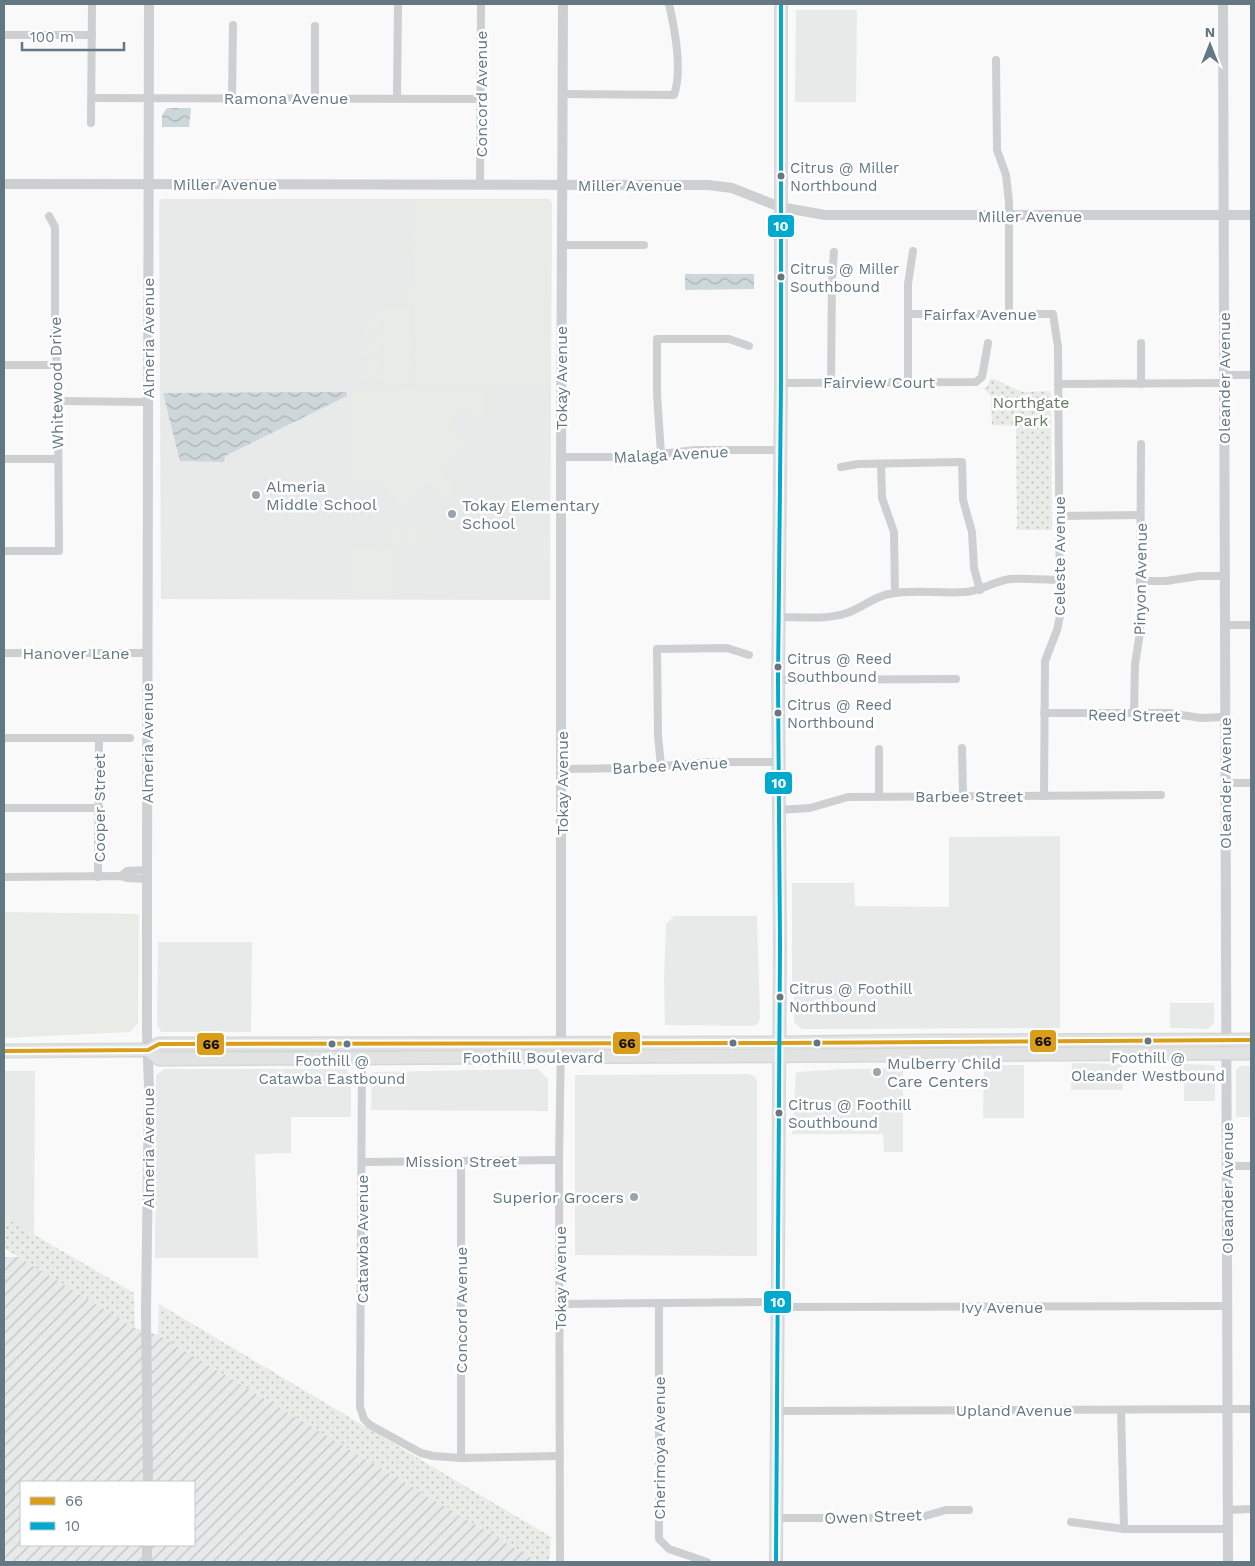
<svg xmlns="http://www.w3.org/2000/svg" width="1255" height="1566" font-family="'Work Sans',sans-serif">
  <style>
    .built { fill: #e8eaea }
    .industrial { fill: url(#industrial-furrows); fill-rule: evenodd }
    .grass { fill: #e8ebe6 }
    .park { fill: url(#park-dots) }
    .water { fill: url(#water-waves) }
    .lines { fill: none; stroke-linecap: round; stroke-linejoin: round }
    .secondary-casing { stroke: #d6d7d8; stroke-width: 14 }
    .primary-casing { stroke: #d6d7d8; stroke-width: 15 }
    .minor { stroke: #cecfd0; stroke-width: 8 }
    .tertiary { stroke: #cecfd0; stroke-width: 10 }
    .secondary { stroke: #e1e2e2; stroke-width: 11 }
    .primary { stroke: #e1e2e2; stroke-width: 12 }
    .bus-1-casing { stroke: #fff; stroke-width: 8 }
    .bus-2-casing { stroke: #fff; stroke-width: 8 }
    .bus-1 { stroke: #da9d1a; stroke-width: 4 }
    .bus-2 { stroke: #00a9ce; stroke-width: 4 }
    .bus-dot { fill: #647884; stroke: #fff; stroke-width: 2 }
    .poi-dot { fill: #98a5ad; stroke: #fff; stroke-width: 2 }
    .labels { text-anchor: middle; stroke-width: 5; stroke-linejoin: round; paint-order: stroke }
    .bus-label { font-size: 15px; fill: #647884; stroke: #fff; text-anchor: start }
    .street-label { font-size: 16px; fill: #647884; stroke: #fff }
    .park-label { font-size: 16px; fill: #697b63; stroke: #fff }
    .poi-label { font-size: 16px; fill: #647884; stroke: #fff; text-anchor: start }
    .line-badge { stroke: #fff; stroke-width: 2 }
    .badge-label { font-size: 14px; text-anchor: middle; font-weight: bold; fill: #fff }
    .pale-badge-label { font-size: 14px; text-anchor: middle; font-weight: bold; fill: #111 }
  </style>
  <defs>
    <pattern id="industrial-furrows" width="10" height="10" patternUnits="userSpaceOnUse" patternTransform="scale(1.25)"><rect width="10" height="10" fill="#e8eaea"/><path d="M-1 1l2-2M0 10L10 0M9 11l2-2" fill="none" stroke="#c0c2c3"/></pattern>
    <pattern id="park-dots" width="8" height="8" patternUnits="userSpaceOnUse" patternTransform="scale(1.25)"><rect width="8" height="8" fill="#e8ebe6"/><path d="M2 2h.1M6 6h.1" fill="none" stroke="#c0c3c0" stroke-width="1.8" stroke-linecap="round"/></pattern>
    <pattern id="water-waves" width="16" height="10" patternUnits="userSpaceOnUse" patternTransform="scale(1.25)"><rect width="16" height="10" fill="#cdd7d9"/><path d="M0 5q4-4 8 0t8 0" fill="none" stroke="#aab3b6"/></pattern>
  </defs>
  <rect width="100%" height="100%" fill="#f9f9f9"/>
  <g class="built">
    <path d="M796,10H857L856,102H795Z"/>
    <path d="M162,199H549L552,203L550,600L161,599L159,202Z"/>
    <path d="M1060,836V1028L802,1029L794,1022V988L792,983V883H854L855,906L949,907V837Z"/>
    <path d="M674,916H757L760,1018L758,1023L754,1026L665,1025L664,978L666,924Z"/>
    <path d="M158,942H252L251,1032H161L157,1024Z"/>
    <path d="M1170,1003H1214V1023L1208,1029L1170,1028Z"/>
    <path d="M1072,1063L1122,1064L1123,1090H1071Z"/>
    <path d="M1184,1064L1213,1065L1215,1067V1101H1184Z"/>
    <path d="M984,1065H1024V1118H983Z"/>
    <path d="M1240,1066H1251V1117H1236V1070Z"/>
    <path d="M903,1068V1152H884L883,1134H792L796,1072L845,1069Z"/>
    <path d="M164,1069H346L351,1075V1117H291V1153L255,1154L258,1258H155L156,1075Z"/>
    <path d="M538,1069L548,1079V1111L371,1110L372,1072Z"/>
    <path d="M4,1071H35L34,1236L4,1217Z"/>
    <path d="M748,1074L754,1076L757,1081V1256L575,1255V1075Z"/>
  </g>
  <path class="industrial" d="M4,1257H19L135,1328L158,1335L538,1562H4ZM21,1482H194V1545H21Z"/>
  <g class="grass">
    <path d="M416,200H549L552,202L550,387L416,388L414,302H403V290L411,289L412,283L414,282L413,230L417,229Z"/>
    <rect x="385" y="310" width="13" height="24"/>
    <rect x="399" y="310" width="12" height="24"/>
    <path d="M363,314H382V333H373L372,331V333H363Z"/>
    <rect x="385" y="335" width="13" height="24"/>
    <path d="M399,335H412L411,359H399Z"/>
    <rect x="363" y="338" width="19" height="18"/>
    <path d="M364,360L382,361L381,379H363Z"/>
    <rect x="385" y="360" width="13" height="23"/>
    <path d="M399,360H411V384L399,383Z"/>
    <path d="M486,389V421L478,418L472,411C463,410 456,413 449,420L452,429L460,433L466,442L401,507L377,480H361L352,478V391Z"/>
    <path d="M439,471L456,488L447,498L430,481Z"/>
    <path d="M405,527V543H392L393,528Z"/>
    <path d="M409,528H421L420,543H408Z"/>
    <path d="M391,549V598H353V550Z"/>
    <path d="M4,912L139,914L138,1023L130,1032L4,1038Z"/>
  </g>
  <g class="park">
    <path d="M991,378L1023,392L1051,391L1052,530H1017L1016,426L992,425L991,396L983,388L987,387Z"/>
    <path d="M4,1217L134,1293L135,1328L4,1248Z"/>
    <path d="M159,1304L551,1537L549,1562H538L158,1335Z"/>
  </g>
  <g class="water">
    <path d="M167,108H191L189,127H162V115Z"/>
    <path d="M685,274H754V289L685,290Z"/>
    <path d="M346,392L347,396L225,456L224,462L180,461L163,393Z"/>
  </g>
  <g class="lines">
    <defs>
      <path id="secondary" d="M776,1562L780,945L778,680L781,383V4"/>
      <g id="primary">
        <path d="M148,1050L159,1059L1251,1053"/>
        <path d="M4,1051L135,1050H148L159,1044H216L779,1043L926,1041L1251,1040"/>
      </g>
    </defs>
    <use href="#secondary" class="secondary-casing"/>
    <use href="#primary" class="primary-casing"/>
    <g class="minor">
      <path d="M4,35H92"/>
      <path d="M996,60L997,150L1006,175L1009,202V314"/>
      <path d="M563,94L674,95C683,70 675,30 669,4"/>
      <path d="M92,98L481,99"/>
      <path d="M232,98L233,25"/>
      <path d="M315,98V26"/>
      <path d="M397,98L398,4"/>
      <path d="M91,123L92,4"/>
      <path d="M480,185L481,4"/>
      <path d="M562,245H644"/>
      <path d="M908,314H1053L1058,347L1060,616L1057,630L1045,661L1044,796"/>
      <path d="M1141,343V384"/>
      <path d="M4,365H57"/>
      <path d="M1224,375H1251"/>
      <path d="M908,382V284L913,251"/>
      <path d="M781,383L976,382L982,377L988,343"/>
      <path d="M831,383L832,279L834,252"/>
      <path d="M1058,384L1224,383"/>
      <path d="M58,401L148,402"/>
      <path d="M661,454L657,394V339H729L749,346"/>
      <path d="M561,457H631L696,450H781"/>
      <path d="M4,459H58"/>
      <path d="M881,464L882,498L894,532L895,593"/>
      <path d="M841,467L858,464L962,462L963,500L972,532L974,568L980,590"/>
      <path d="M1059,516L1140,515"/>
      <path d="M4,551H59L58,401L57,365L55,346V227L49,216"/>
      <path d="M1140,581H1166L1199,576H1225"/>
      <path d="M778,617C801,617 826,620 847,613C862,608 873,597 889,594C914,589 940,594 965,592C981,591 994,581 1010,579C1026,578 1043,580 1060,580"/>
      <path d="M1224,625H1251"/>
      <path d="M4,653H148"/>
      <path d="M778,680L956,679"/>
      <path d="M1044,713H1169L1201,718L1225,717"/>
      <path d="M1134,714L1135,664L1140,633L1141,444"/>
      <path d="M4,738H130"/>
      <path d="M962,748L963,797"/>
      <path d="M879,749V796"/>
      <path d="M661,766L658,736L657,649L727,648L749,655"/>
      <path d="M562,769L639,768L708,762H778"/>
      <path d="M1225,783H1251"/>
      <path d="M4,808H99"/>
      <path d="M778,810L810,808L848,797L1161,795"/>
      <path d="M121,876L127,871L147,870"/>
      <path d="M4,877L121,876L127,878L147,879"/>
      <path d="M98,877L99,738"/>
      <path d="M362,1058L360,1407L364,1419L370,1425L421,1453L433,1456L461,1458L560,1456"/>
      <path d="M461,1161V1458"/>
      <path d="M362,1162L559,1160"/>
      <path d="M1227,1166H1251"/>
      <path d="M659,1303V1539L669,1549L707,1562"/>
      <path d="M561,1304L777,1302"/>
      <path d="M777,1307L1227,1306"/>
      <path d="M1121,1410L1124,1529"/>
      <path d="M777,1411L1251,1409"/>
      <path d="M1227,1510L1251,1509"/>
      <path d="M777,1518H918L946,1510H969"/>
      <path d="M1071,1522L1124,1529H1228"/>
      <path d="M560,1562L559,1160L561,1043"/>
    </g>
    <g class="tertiary">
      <path d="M1223,4L1228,1562"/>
      <path d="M4,184L708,185L732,188L780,207L825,215H1251"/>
      <path d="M561,1043V465L563,4"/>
      <path d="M148,1482L146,1312L149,1088L147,1031V870L149,4"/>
      <path d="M147,1562V1545"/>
    </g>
    <use href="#secondary" class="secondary"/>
    <use href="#primary" class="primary"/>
    <defs>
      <path id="bus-1" d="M4,1051L148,1050L159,1044L779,1043L1251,1040"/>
      <path id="bus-2" d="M776,1562L780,945L778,680L781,383V4"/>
    </defs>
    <use href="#bus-1" class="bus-1-casing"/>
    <use href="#bus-2" class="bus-2-casing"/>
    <use href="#bus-1" class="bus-1"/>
    <use href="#bus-2" class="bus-2"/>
  </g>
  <g class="bus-dot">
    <circle cx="781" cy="176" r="4.5"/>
    <circle cx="781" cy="277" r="4.5"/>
    <circle cx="778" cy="667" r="4.5"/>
    <circle cx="778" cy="713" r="4.5"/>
    <circle cx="780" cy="997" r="4.5"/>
    <circle cx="1148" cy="1041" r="4.5"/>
    <circle cx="733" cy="1043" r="4.5"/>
    <circle cx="817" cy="1043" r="4.5"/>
    <circle cx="332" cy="1044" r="4.5"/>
    <circle cx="347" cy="1044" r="4.5"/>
    <circle cx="779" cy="1113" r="4.5"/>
  </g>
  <g class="poi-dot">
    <circle cx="256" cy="495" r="5"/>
    <circle cx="452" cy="514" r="5"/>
    <circle cx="877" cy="1072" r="5"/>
    <circle cx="634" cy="1197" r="5"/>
  </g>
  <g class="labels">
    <g class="bus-label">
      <text x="790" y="173">Citrus @ Miller<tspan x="790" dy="18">Northbound</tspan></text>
      <text x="790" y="274">Citrus @ Miller<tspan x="790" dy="18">Southbound</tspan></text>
      <text x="787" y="664">Citrus @ Reed<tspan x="787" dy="18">Southbound</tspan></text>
      <text x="787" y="710">Citrus @ Reed<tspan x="787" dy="18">Northbound</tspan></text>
      <text x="789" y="994">Citrus @ Foothill<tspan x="789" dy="18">Northbound</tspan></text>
      <text x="1148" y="1063" text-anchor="middle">Foothill @<tspan x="1148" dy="18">Oleander Westbound</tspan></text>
      <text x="332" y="1066" text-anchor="middle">Foothill @<tspan x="332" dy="18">Catawba Eastbound</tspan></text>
      <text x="788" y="1110">Citrus @ Foothill<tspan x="788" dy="18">Southbound</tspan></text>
    </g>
    <g class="street-label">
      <text transform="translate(481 94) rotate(-90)" y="6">Concord Avenue</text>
      <text x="286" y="104">Ramona Avenue</text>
      <text x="225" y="190">Miller Avenue</text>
      <text x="630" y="191">Miller Avenue</text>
      <text x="1030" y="222">Miller Avenue</text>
      <text x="980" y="320">Fairfax Avenue</text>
      <text transform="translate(148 338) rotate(-90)" y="6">Almeria Avenue</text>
      <text transform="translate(561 378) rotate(-90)" y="6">Tokay Avenue</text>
      <text transform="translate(1224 378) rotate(-90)" y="6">Oleander Avenue</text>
      <text x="879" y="388">Fairview Court</text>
      <text transform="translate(56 383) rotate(-91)" y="6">Whitewood Drive</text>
      <text transform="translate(671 454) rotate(-3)" y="6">Malaga Avenue</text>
      <text transform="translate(1059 556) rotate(-90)" y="6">Celeste Avenue</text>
      <text transform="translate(1140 579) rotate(-89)" y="6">Pinyon Avenue</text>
      <text x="76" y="659">Hanover Lane</text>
      <text transform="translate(1134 715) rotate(1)" y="6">Reed Street</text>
      <text transform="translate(147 743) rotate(-90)" y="6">Almeria Avenue</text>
      <text transform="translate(670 765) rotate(-3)" y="6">Barbee Avenue</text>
      <text transform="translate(562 783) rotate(-90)" y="6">Tokay Avenue</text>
      <text transform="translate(1225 783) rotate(-90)" y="6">Oleander Avenue</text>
      <text x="969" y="802">Barbee Street</text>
      <text transform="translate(99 808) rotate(-90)" y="6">Cooper Street</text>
      <text x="533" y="1063">Foothill Boulevard</text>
      <text transform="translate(148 1148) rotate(-90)" y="6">Almeria Avenue</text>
      <text x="461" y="1167">Mission Street</text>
      <text transform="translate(1227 1188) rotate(-90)" y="6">Oleander Avenue</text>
      <text transform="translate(362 1239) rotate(-90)" y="6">Catawba Avenue</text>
      <text transform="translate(560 1278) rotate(-90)" y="6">Tokay Avenue</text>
      <text x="1002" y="1313">Ivy Avenue</text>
      <text transform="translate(461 1310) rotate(-90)" y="6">Concord Avenue</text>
      <text x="1014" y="1416">Upland Avenue</text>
      <text transform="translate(659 1448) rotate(-90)" y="6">Cherimoya Avenue</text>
      <text transform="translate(873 1516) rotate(-2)" y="6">Owen Street</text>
    </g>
    <g class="park-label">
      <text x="1031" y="408">Northgate<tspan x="1031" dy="18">Park</tspan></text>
    </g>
    <g class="poi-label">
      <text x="266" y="492">Almeria<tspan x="266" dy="18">Middle School</tspan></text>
      <text x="462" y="511">Tokay Elementary<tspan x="462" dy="18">School</tspan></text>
      <text x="887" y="1069">Mulberry Child<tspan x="887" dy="18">Care Centers</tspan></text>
      <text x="624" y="1203" text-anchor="end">Superior Grocers</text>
    </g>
  </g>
  <g class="line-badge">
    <rect x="767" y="214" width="28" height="24" rx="5" fill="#00a9ce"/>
    <rect x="764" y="771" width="29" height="24" rx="5" fill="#00a9ce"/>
    <rect x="1029" y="1029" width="28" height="24" rx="5" fill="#da9d1a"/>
    <rect x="612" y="1031" width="29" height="24" rx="5" fill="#da9d1a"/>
    <rect x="196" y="1032" width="29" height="24" rx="5" fill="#da9d1a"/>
    <rect x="763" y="1290" width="29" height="24" rx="5" fill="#00a9ce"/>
  </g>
  <g class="badge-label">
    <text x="781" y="231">10</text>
    <text x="779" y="788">10</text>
    <text x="778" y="1307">10</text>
  </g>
  <g class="pale-badge-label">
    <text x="1043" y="1046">66</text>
    <text x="627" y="1048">66</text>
    <text x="211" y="1049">66</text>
  </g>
  <rect width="1255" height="1566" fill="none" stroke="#647884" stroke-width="10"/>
  <rect x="20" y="1481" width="175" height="65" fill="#ffffff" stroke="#c1c9ce"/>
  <rect x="30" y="1497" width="25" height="8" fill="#da9d1a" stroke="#c1c9ce"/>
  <text x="65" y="1506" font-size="15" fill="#647884">66</text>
  <rect x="30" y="1522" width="25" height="8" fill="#00a9ce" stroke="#c1c9ce"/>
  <text x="65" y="1531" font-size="15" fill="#647884">10</text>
  <g transform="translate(1210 45)" stroke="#ffffff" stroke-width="4" paint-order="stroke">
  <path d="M0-4L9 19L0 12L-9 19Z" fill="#647884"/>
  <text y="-8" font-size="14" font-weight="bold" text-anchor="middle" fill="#647884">N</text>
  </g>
  <path d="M22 42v8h102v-8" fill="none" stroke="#647884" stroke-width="2.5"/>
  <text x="30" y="42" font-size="15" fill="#647884" stroke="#ffffff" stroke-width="4" paint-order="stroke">100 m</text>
</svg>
